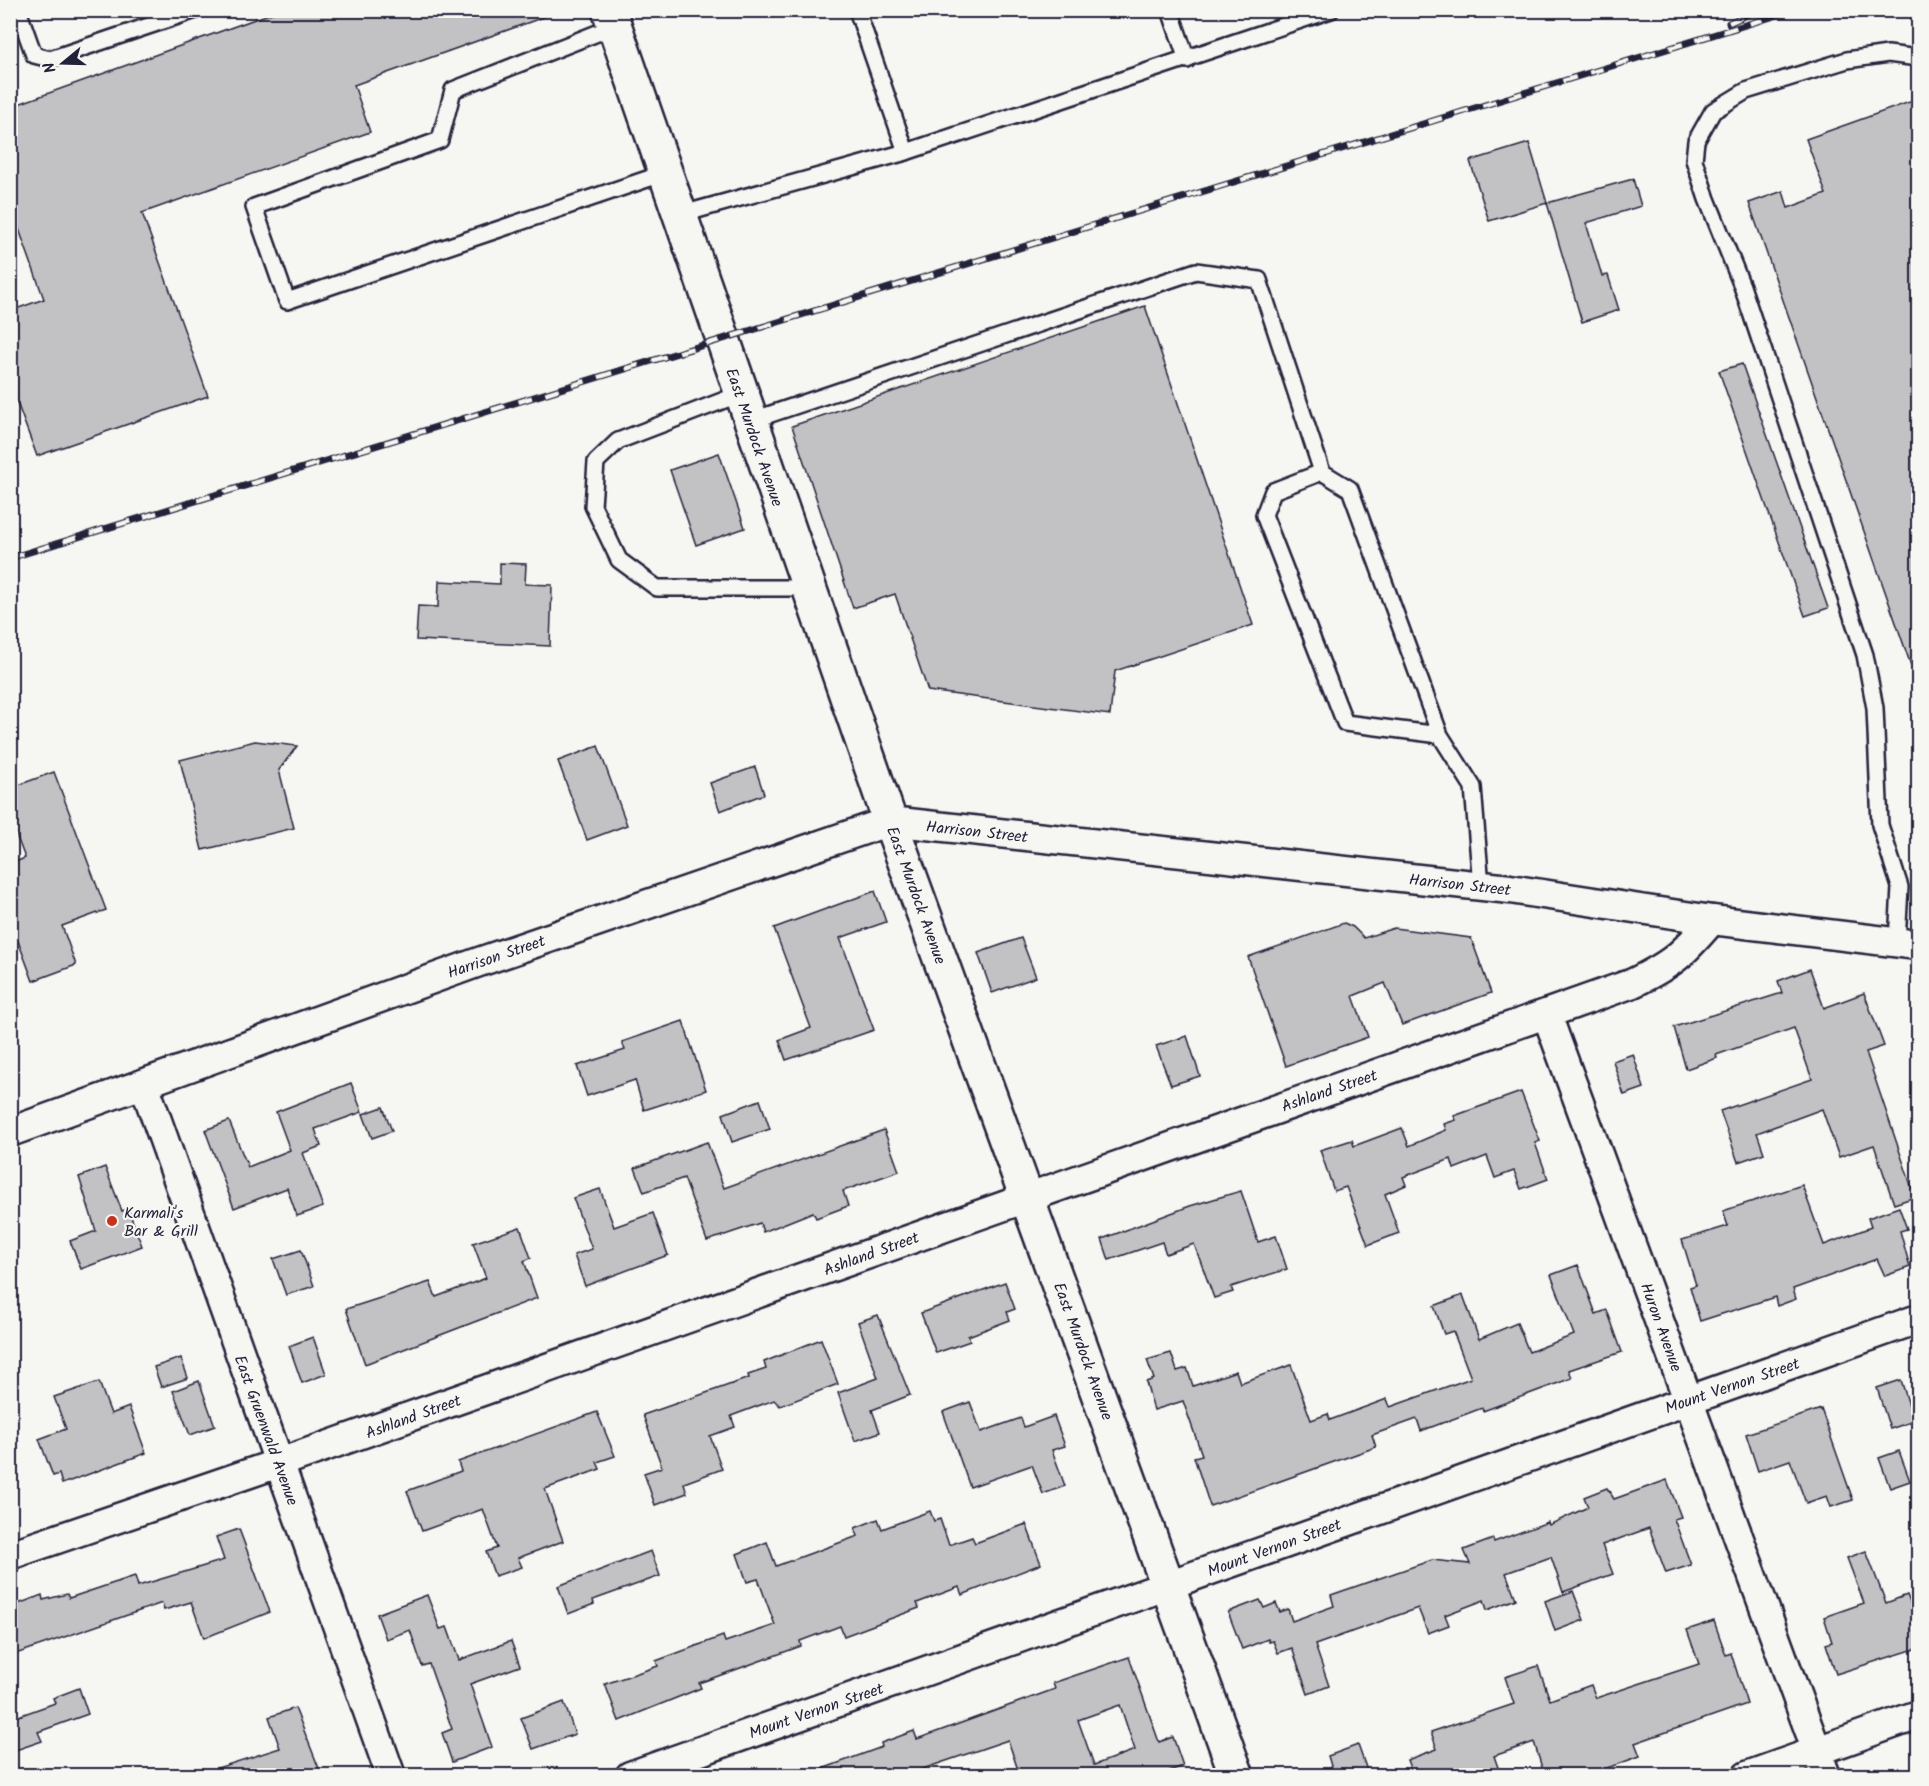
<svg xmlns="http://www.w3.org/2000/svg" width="1929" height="1786" font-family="Kalam,sans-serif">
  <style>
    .building { fill: #c2c2c4; stroke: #22223b; stroke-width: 1.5; fill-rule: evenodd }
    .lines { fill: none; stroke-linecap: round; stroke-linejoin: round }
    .service-casing { stroke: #22223b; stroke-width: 20 }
    .minor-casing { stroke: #22223b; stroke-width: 33 }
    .secondary-casing { stroke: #22223b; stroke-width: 38 }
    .service { stroke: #f6f6f2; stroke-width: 15 }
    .minor { stroke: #f6f6f2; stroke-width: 28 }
    .secondary { stroke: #f6f6f2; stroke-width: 33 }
    .rail-casing { stroke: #22223b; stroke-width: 7 }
    .rail { stroke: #f6f6f2; stroke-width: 4.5; stroke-dasharray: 14; stroke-linecap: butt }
    .poi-dot { fill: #c8321e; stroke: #f6f6f2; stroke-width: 2 }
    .labels { text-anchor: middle; stroke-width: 4.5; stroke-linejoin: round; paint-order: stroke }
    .street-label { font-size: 16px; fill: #22223b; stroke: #f6f6f2 }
    .poi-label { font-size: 16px; fill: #22223b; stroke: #f6f6f2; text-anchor: start }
  </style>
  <rect width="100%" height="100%" fill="#f6f6f2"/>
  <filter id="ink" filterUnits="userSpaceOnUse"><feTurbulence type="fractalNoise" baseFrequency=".0167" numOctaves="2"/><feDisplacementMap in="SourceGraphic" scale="12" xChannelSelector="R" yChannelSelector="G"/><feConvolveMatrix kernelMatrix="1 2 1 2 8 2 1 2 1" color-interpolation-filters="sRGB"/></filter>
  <g filter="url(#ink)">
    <g class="building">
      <path d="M280,10H555V13L354,85L370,132L142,213L208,396L37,456L10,384V311L44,299L10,204V107Z"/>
      <path d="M1918,99V676L1915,677L1749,203L1783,191L1788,208L1826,194L1806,139Z"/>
      <path d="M1529,143L1547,203L1489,221L1470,161Z"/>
      <path d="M1633,179L1641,206L1586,223L1602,276L1608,275L1619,310L1582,322L1547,203Z"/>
      <path d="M1145,306L1253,625L1115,671L1110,715L928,691L895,594L853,608L792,426Z"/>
      <path d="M1742,364L1828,608L1805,616L1719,371Z"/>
      <path d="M719,453L745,528L696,545L670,470Z"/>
      <path d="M500,563L526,564L525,584L552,585L550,646L416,640L418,606L438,607L439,581L500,584Z"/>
      <path d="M255,741L297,746L279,770L294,828L202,850L180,760Z"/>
      <path d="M598,746L627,825L587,840L558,761Z"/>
      <path d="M755,767L764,794L720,811L710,783Z"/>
      <path d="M54,772L106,910L62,926L76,965L33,981L18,941L10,943V864L25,858L10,819V788Z"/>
      <path d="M875,891L886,922L840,938L874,1030L786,1060L779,1040L811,1028L774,928Z"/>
      <path d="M1344,923L1353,927L1364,938L1394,928L1471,938L1491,993L1402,1025L1385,983L1353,996L1368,1037L1286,1066L1248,957Z"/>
      <path d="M1021,938L1036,977L992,993L978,953Z"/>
      <path d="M1810,969L1824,1008L1864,993L1884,1046L1866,1052L1915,1197L1894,1204L1874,1145L1839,1157L1822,1109L1757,1133L1764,1153L1738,1162L1720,1111L1812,1079L1794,1028L1716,1055L1717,1058L1686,1069L1674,1027L1782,993L1778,981Z"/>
      <path d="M683,1021L706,1090L644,1110L635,1080L587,1096L577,1066L625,1050L622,1042Z"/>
      <path d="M1187,1036L1200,1076L1171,1085L1156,1046Z"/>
      <path d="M1633,1054L1644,1088L1624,1095L1613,1061Z"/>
      <path d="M351,1083L362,1112L315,1129L321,1146L303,1153L323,1207L297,1216L287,1188L234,1208L205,1130L229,1121L248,1167L290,1150L276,1112Z"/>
      <path d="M1521,1092L1540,1141L1535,1143L1548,1179L1521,1189L1514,1171L1495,1178L1487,1156L1454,1169L1451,1159L1403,1177L1406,1185L1385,1194L1399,1233L1368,1245L1346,1187L1334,1191L1320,1150L1352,1140L1354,1146L1402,1128L1409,1146L1446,1130L1444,1124L1456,1120L1454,1116Z"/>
      <path d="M760,1100L770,1129L732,1142L723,1114Z"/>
      <path d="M383,1107L392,1131L372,1138L363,1114Z"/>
      <path d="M884,1130L899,1171L843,1191L848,1206L816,1218L813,1212L763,1232L760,1223L707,1241L684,1178L644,1192L635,1168L707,1142L724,1188Z"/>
      <path d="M105,1167L122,1211L128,1209L142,1246L81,1269L70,1241L96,1231L79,1177Z"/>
      <path d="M1802,1185L1824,1245L1871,1227L1868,1218L1899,1207L1907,1229L1900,1231L1910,1267L1885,1276L1877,1259L1793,1289L1796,1299L1777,1306L1775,1297L1700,1321L1690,1287L1696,1285L1682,1240L1728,1226L1723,1211Z"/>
      <path d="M600,1189L614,1227L653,1213L668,1255L585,1286L574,1255L592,1249L573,1198Z"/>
      <path d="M1241,1191L1258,1242L1276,1236L1287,1269L1231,1287L1233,1292L1214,1298L1194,1244L1166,1254L1162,1242L1109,1260L1102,1239L1190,1206Z"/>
      <path d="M520,1227L531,1258L524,1261L537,1298L365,1364L346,1309L430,1282L436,1297L486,1278L473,1243Z"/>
      <path d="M301,1250L314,1286L286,1295L273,1259Z"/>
      <path d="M1578,1265L1596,1314L1607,1310L1622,1352L1569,1370L1572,1378L1483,1411L1482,1408L1421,1431L1417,1419L1372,1435L1376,1447L1210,1506L1194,1457L1202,1455L1183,1401L1154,1410L1146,1382L1154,1379L1147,1360L1171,1353L1177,1371L1187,1368L1193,1386L1236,1371L1240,1383L1291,1365L1311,1420L1328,1414L1330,1420L1387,1399L1390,1407L1471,1378L1453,1331L1444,1334L1434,1306L1463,1295L1479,1339L1517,1323L1529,1352L1574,1335L1551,1275Z"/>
      <path d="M1005,1282L1015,1309L1007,1312L1010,1320L968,1336L970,1341L936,1353L921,1313Z"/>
      <path d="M878,1315L910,1395L872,1410L880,1432L855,1441L838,1393L878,1378L858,1322Z"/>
      <path d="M313,1337L326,1374L302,1383L289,1346Z"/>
      <path d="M821,1339L838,1384L780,1406L774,1400L731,1416L735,1427L710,1436L722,1469L684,1483L687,1493L655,1505L644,1473L662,1467L643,1415L749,1378L748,1375L766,1369L764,1362Z"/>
      <path d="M181,1358L188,1378L161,1387L154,1367Z"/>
      <path d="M1901,1380L1914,1421L1890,1429L1877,1388Z"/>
      <path d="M199,1381L215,1426L190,1435L173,1391Z"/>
      <path d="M99,1382L111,1414L129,1407L146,1453L62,1484L59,1474L53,1476L39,1439L66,1429L54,1397Z"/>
      <path d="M970,1402L981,1432L1021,1418L1024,1427L1054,1416L1065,1446L1052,1450L1065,1486L1043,1494L1032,1465L970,1487L943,1412Z"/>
      <path d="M1821,1409L1853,1500L1831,1507L1827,1496L1806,1503L1790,1460L1758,1471L1746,1434Z"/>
      <path d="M597,1412L615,1456L597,1462L600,1469L545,1489L563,1541L518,1558L522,1567L495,1576L486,1552L497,1548L483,1509L422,1531L407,1491L461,1471L458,1462Z"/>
      <path d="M1899,1451L1910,1481L1890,1488L1879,1458Z"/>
      <path d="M1667,1480L1681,1517L1674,1519L1691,1565L1666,1573L1649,1528L1602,1545L1613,1574L1563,1592L1551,1557L1506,1573L1516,1599L1487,1610L1484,1600L1445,1615L1449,1625L1428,1633L1418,1608L1315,1645L1329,1686L1308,1694L1292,1648L1278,1653L1273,1641L1269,1642L1268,1639L1242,1649L1228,1612L1260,1600L1264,1608L1276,1603L1280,1612L1288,1609L1292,1621L1334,1606L1331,1595L1432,1560L1470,1564L1464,1550L1493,1539L1494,1542L1548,1522L1549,1525L1588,1507L1584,1497L1607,1488L1614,1499Z"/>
      <path d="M930,1511L934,1521L940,1519L949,1545L972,1537L975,1543L1026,1524L1041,1564L962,1595L959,1587L917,1603L919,1608L844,1636L840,1626L800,1641L801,1646L699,1683L701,1688L619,1721L605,1684L658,1666L656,1661L723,1636L725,1642L775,1625L758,1579L747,1582L737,1554L767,1542L776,1566L858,1536L855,1528L878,1519L882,1529Z"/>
      <path d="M239,1529L270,1612L204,1638L191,1602L164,1610L162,1603L10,1656V1607L42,1595L43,1600L67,1594L69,1598L135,1576L138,1586L224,1560L216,1537Z"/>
      <path d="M651,1551L660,1576L593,1600L594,1604L568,1614L558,1586Z"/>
      <path d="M1866,1551L1886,1603L1907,1595L1918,1623V1648L1836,1674L1826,1644L1832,1642L1824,1617L1864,1603L1847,1558Z"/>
      <path d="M1573,1591L1584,1620L1555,1631L1545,1601Z"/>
      <path d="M427,1595L440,1629L447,1627L459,1660L511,1641L520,1666L470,1684L492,1747L452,1762L442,1733L452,1729L429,1664L422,1666L410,1630L386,1639L377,1614Z"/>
      <path d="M1714,1621L1726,1655L1731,1653L1747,1704L1635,1743L1640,1756L1585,1776H1550L1548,1770L1543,1771L1534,1742L1494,1756L1501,1776H1413L1407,1760L1437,1749L1431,1732L1514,1704L1505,1677L1538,1666L1550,1700L1591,1685L1596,1698L1699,1664L1687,1630Z"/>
      <path d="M1129,1657L1159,1742L1173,1737L1183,1766L1156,1776H1020L1008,1740L902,1776H811V1773L882,1747L881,1743L914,1731L917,1739L1055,1689L1053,1683ZM1120,1705L1135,1750L1094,1765L1078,1720Z"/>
      <path d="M79,1688L88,1714L38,1732L42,1741L10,1752V1719L55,1703L53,1698Z"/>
      <path d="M564,1702L575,1734L533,1749L521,1718Z"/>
      <path d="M295,1708L322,1776H209L208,1771L280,1748L269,1717Z"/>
      <path d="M1358,1745L1369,1776H1334L1328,1756Z"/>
    </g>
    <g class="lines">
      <defs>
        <g id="service">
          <path d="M18,10L34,55L50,59L196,10"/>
          <path d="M857,10L906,152"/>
          <path d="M1170,10L1187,60"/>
          <path d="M615,26L453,90L440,140L254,207L287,301L665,173"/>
          <path d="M679,215L906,152L1331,10"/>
          <path d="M740,394L618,441L596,462L593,506L619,560L657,588H808"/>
          <path d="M750,421L1196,271L1259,280L1322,472"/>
          <path d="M1440,735L1345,723L1264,515L1273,491L1322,472L1350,489L1440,735L1473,787L1481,886"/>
          <path d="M1897,942L1900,887L1880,825L1875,708L1865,655L1742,286L1707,199L1694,160L1696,141L1713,111L1746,91L1847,60L1888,54L1918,58"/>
        </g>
        <g id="minor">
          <path d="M1547,1015L1826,1776"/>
          <path d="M144,1084L391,1776"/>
          <path d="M10,1132L479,962L890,821L1510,889L1712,920L1918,945"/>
          <path d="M10,1555L279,1463L1633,983C1674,963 1683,954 1712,920"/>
          <path d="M630,1776L1918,1319"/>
          <path d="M1747,1776L1918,1715"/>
        </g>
        <path id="secondary" d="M609,10L890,821L1237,1776"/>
      </defs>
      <use href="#service" class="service-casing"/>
      <use href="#minor" class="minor-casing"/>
      <use href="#secondary" class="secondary-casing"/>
      <use href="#service" class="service"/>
      <use href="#minor" class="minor"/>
      <use href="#secondary" class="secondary"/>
      <defs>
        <g id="rail">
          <path d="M1729,23L1757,10"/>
          <path d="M10,558L1794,10"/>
        </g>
      </defs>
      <use href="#rail" class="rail-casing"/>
      <use href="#rail" class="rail"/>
    </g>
  </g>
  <circle class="poi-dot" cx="112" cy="1221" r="6"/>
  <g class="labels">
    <g class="street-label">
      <text transform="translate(755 437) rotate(71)" y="6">East Murdock Avenue</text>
      <text transform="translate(977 831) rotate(6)" y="6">Harrison Street</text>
      <text transform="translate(1460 884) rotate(6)" y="6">Harrison Street</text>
      <text transform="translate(917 895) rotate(70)" y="6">East Murdock Avenue</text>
      <text transform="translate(496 956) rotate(-19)" y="6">Harrison Street</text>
      <text transform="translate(1329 1090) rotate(-19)" y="6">Ashland Street</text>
      <text transform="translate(871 1253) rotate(-20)" y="6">Ashland Street</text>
      <text transform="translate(1662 1327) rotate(70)" y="6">Huron Avenue</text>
      <text transform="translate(1084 1351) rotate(70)" y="6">East Murdock Avenue</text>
      <text transform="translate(1732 1385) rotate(-19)" y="6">Mount Vernon Street</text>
      <text transform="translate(413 1416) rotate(-20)" y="6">Ashland Street</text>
      <text transform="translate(267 1430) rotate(70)" y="6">East Gruenwald Avenue</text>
      <text transform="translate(1274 1547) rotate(-20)" y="6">Mount Vernon Street</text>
      <text transform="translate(816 1710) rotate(-19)" y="6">Mount Vernon Street</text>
    </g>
    <g class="poi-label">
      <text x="124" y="1218">Karmali's<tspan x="124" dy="18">Bar &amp; Grill</tspan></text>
    </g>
  </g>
  <rect width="1929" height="1786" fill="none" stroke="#f6f6f2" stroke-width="36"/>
  <rect x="18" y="18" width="1893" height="1750" fill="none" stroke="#22223b" stroke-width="2" filter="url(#ink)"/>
  <g transform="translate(63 63) rotate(251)" stroke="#f6f6f2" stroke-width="4.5" paint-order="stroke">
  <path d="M0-4.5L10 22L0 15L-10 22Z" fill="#22223b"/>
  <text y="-9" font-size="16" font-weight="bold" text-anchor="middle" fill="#22223b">N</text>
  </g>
</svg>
